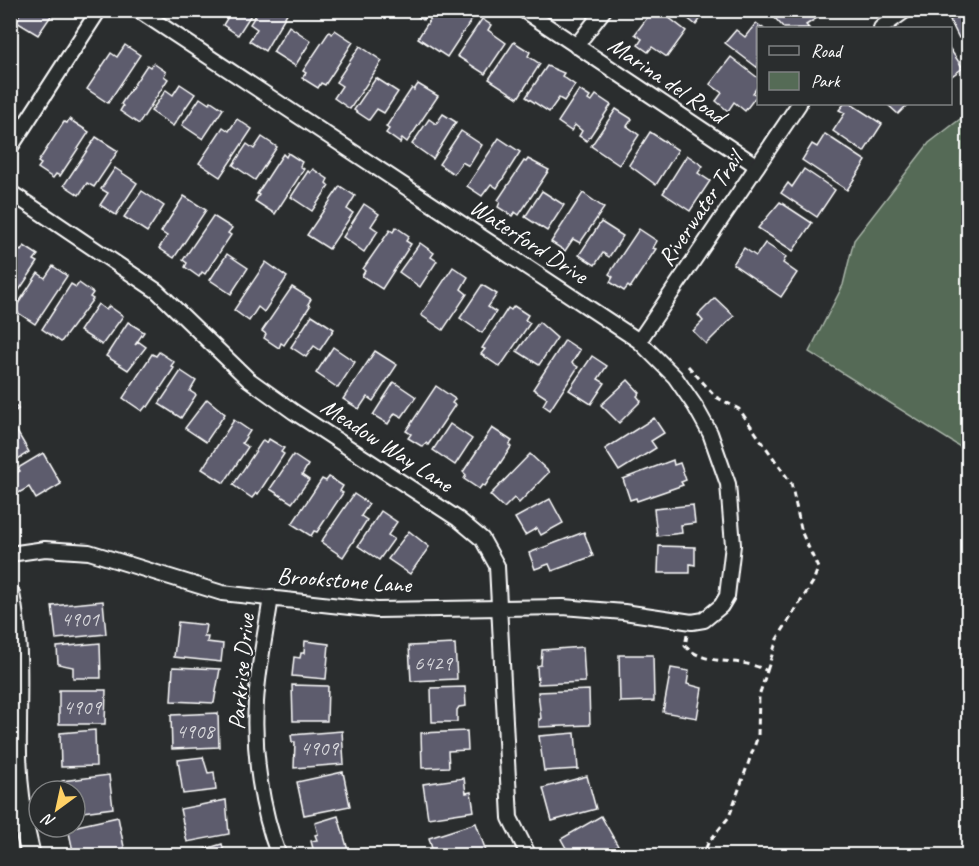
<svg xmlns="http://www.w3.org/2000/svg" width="979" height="866" font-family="Caveat,sans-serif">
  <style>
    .green { fill: #556b56; stroke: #aab5aa; stroke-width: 1.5 }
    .building { fill: #5d5b6d; stroke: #fff; stroke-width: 1.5 }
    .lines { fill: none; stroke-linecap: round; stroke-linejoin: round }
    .minor-casing { stroke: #fff; stroke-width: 18 }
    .tertiary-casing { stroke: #fff; stroke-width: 22 }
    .path { stroke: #fff; stroke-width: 3; stroke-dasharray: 6 4.5; stroke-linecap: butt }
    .minor { stroke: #2a2d2e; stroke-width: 14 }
    .tertiary { stroke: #2a2d2e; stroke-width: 18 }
    .labels { text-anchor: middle; stroke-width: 4.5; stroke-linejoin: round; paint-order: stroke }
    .number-label { font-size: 21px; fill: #d6d6da }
    .street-label { font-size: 24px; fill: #fff; stroke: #2a2d2e }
  </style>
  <rect width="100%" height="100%" fill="#2a2d2e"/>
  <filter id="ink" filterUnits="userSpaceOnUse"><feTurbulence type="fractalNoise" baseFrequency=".0167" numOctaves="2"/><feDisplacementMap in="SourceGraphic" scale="12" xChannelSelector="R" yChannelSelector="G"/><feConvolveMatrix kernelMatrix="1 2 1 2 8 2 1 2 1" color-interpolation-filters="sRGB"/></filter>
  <g filter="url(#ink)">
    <path class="green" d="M968,113V452L809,352L843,285L854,240L929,143Z"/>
    <g class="building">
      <path d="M10,10H18L10,22Z"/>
      <path d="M22,10H49L53,13L38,35L15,21Z"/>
      <path d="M228,10H254L238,35L223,25L231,12Z"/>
      <path d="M259,10H289L265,51L249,41L257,29L250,24Z"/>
      <path d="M408,10H429L423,20Z"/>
      <path d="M436,10H466L474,16L447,57L418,38Z"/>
      <path d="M653,10H659L686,31L667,57L652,47L648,52L638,45L642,39L635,34Z"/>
      <path d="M677,10H707L696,25Z"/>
      <path d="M780,10H815L820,16L806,25L809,28H784L774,17Z"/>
      <path d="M968,11V44L965,36L959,38L950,20Z"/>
      <path d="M482,19L491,25L488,30L506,43L485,74L457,56Z"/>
      <path d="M756,23L763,28H758V68L725,43L736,30L745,37Z"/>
      <path d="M289,26L311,41L295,66L273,52Z"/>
      <path d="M335,30L353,42L325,85L321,83L318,88L302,78L306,73L303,71L329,32L332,34Z"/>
      <path d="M514,42L530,52L528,56L540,64L518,98L489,79Z"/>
      <path d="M125,45L140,55L108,103L87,89L111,53L117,57Z"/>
      <path d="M360,46L382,61L350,109L334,98L342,86L336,82Z"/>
      <path d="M950,49L963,68L950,77Z"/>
      <path d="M731,57L758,78V86L753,93L757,95L745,111L734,102L728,111L716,101L722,93L710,84Z"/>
      <path d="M153,63L166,72L164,76L168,79L139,124L120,111L123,106L121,104L147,65L150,67Z"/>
      <path d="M547,66L564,73L562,76L575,85L564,101L559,98L549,112L526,97Z"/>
      <path d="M376,78L398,92L384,113L377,109L369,120L354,110Z"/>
      <path d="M180,84L195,94L173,126L151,111L166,90L173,95Z"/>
      <path d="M418,84L438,96L407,142L402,138L400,143L386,133L389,129L386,127L412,88L414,90Z"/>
      <path d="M579,90L590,97L588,100L591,102L596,95L611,105L587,141L579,136L582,131L575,125L571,131L558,122Z"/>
      <path d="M200,98L209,104L211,101L223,109L203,139L182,125Z"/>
      <path d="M844,104H851L882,124L864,152L833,131L845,113L839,110Z"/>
      <path d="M887,104H908L898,114Z"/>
      <path d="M616,109L632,119L627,126L639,135L619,165L591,146Z"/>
      <path d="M443,114L456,122L433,159L412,144L429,119L436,124Z"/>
      <path d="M69,119L89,132L60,176L56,174L53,178L38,168L41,164L38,162L64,122L67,123Z"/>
      <path d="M237,119L252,129L220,177L199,163L223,127L229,131Z"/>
      <path d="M461,131L482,145L469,166L462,162L454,174L439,164Z"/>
      <path d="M650,132L678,150L656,185L629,165Z"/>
      <path d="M825,134L866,161L847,190L802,160L812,144L817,147Z"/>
      <path d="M96,137L118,151L94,187L87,183L79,195L64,185Z"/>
      <path d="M262,137L277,147L255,180L233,165L247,144L254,149Z"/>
      <path d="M499,138L520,152L497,188L491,184L482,196L467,186Z"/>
      <path d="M288,153L302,162L300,166L304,169L275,214L255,201L259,195L257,194L283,154L286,157Z"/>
      <path d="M687,155L703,166L698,173L710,181L690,211L663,193Z"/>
      <path d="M528,159L549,170L519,215L515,212L512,216L498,207L500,202L498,200L524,161L526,162Z"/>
      <path d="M115,168L137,183L116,215L100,205L108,193L101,189Z"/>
      <path d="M313,169L328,179L326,183L329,186L312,211L291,197L308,171L310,173Z"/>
      <path d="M804,169L835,190L817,217L781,193L788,183L792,187Z"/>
      <path d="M340,186L355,196L347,209L353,213L329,249L307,235Z"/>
      <path d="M142,191L164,206L147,232L124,217Z"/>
      <path d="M542,191L564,205L547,231L525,217Z"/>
      <path d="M583,193L604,208L580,243L573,239L565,251L551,242Z"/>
      <path d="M184,196L206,210L174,258L159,248L167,236L161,232Z"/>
      <path d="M780,202L812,223L793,251L758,228Z"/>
      <path d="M364,204L379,214L371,226L378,231L364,252L343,237Z"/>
      <path d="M213,216L232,228L228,233L231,235L205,274L202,272L199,277L185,267L187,263L183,260Z"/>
      <path d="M601,222L623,236L609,257L603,253L595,265L579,255Z"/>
      <path d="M396,227L409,236L406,241L411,244L382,289L362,276L365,271L363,269L390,230L393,232Z"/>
      <path d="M639,229L657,241L653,248L656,249L630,288L628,286L624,291L610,282L613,277L609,274Z"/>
      <path d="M420,243L434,253L431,257L437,261L420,287L399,272Z"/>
      <path d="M765,243L786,257L783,263L797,273L781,297L733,264L744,248L756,256Z"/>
      <path d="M24,246L38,255L34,260L38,262L12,301L10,257L17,248L21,251Z"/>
      <path d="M227,254L248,268L231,294L210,280Z"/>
      <path d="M266,262L287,277L264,312L258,307L249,321L234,310Z"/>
      <path d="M53,266L67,276L35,324L14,310L38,273L45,278Z"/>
      <path d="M453,267L468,277L461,289L467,294L443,330L421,315Z"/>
      <path d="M79,283L93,293L90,297L93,299L61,342L42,329L71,284L76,287Z"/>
      <path d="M482,285L497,294L488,307L496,312L482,333L460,318Z"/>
      <path d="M292,287L311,299L308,304L310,306L284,345L281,343L279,348L264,338L266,334L262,331Z"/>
      <path d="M715,298L734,316L706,344L693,331L703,321L698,315Z"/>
      <path d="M98,304L106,310L109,306L123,316L102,345L80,331Z"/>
      <path d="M514,306L528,315L525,320L530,323L500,367L481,354L485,349L482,348L508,308L511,310Z"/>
      <path d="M312,315L334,329L320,350L314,346L306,357L291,347Z"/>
      <path d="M128,322L144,332L135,345L139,342L146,347L128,370L106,356Z"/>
      <path d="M539,322L557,338L539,365L517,351Z"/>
      <path d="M565,340L580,350L572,363L578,367L550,410L543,405L547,398L533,389Z"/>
      <path d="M333,347L355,362L338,388L316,373Z"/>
      <path d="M375,351L397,365L373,401L367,397L359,409L343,399Z"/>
      <path d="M159,352L174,362L171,366L174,368L148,407L146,406L142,411L123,398L152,354L156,356Z"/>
      <path d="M592,356L607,366L598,379L605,383L591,404L569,390Z"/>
      <path d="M181,371L196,381L190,391L196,395L181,418L159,404Z"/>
      <path d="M628,380L640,393L637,396L641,401L619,423L601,405Z"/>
      <path d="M394,382L416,397L402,417L395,413L388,424L373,415Z"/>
      <path d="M436,386L455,399L452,403L455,405L428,445L426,443L423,447L408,438L411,434L406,431Z"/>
      <path d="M10,399L18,409L10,415Z"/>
      <path d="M207,399L225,414L206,442L185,428Z"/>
      <path d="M654,418L664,433L651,441L656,448L619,471L605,449Z"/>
      <path d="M234,420L250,431L242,443L248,447L224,483L202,469Z"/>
      <path d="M12,423L29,452L10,464V424Z"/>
      <path d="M450,424L472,439L455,465L433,450Z"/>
      <path d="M492,428L512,441L509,445L511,447L485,486L482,485L479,489L464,479L466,475L463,472Z"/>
      <path d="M269,439L284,448L281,452L284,454L258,494L256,493L252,498L233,485L263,440L267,443Z"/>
      <path d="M43,453L61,484L36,499L29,487L15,495L10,486V476L20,471L18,468Z"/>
      <path d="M530,454L549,472L519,503L514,498L504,508L490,495Z"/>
      <path d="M293,455L308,465L302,475L309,480L292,503L270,489Z"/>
      <path d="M673,460L674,465L680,463L686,480L681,482L683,485L637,501L636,498L630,500L623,479Z"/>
      <path d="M329,477L343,486L340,491L343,493L317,532L314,531L311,536L292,524L322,479L326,481Z"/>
      <path d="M354,494L369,504L361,516L367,520L343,557L321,542Z"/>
      <path d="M550,499L563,523L541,535L537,528L525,535L515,518Z"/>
      <path d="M693,505L695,523L681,525L682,533L657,536L654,509Z"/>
      <path d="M381,511L397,522L388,535L394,539L379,560L358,546Z"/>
      <path d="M409,531L429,547L410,574L388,559Z"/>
      <path d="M584,532L593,556L552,571L549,564L535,569L529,553Z"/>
      <path d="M659,546L695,547V565L690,564V573H658Z"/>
      <path d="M103,601L106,634L56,639L52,606Z"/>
      <path d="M178,622L206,625L204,637H208L207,642L223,644L221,662L174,657Z"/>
      <path d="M305,641L329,644L326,679L292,676L294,657L300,658L301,653H304Z"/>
      <path d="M100,643L101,678H73V667L58,664L57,647Z"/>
      <path d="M455,644L457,679L411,681L409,646Z"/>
      <path d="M583,647L585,682L538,684L537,666L541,665L542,650Z"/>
      <path d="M619,655H653L654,701L620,702Z"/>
      <path d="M173,667L220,669L214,703L171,701Z"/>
      <path d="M671,668L689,671L687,684L702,688L697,718L663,712Z"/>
      <path d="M292,685L328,686L327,721H293Z"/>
      <path d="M465,687L466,706L459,707L457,710V722H432L431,688Z"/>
      <path d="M59,690H106L105,724H59Z"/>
      <path d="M589,690L590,725L539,727V719H541L538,692Z"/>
      <path d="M218,713L219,747L172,749L171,715Z"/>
      <path d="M95,730L96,766L61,767L60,733Z"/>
      <path d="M342,731L344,764L294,768L295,742H292L291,735Z"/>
      <path d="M467,731L468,750L448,751L449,767L422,768L421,733Z"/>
      <path d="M575,733L578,769L544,771L539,736Z"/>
      <path d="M203,757L208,773L214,772L216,790L183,794L178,760Z"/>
      <path d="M343,772L350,806L304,815L297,782Z"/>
      <path d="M109,775L113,808L75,813V791H63L62,781Z"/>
      <path d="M587,776L596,809L552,821L543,788Z"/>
      <path d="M464,778L466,793L471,792L474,811L428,818L423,784Z"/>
      <path d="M226,800L229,834L187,842L180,809Z"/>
      <path d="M338,816L348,850L328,856H315L311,841L317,840L315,835L318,834L315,823Z"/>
      <path d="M601,816L618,846L601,856H575L573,853L570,855L561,839Z"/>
      <path d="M118,817L125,852L107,856H74L68,828Z"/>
      <path d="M476,823L487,854L434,856L429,838Z"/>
      <path d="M222,844L225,856H190L189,854Z"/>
    </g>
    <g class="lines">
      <defs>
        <g id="minor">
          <path d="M523,10L757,166"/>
          <path d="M881,28L906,10"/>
          <path d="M576,46L604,10"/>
          <path d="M10,148L99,10"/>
          <path d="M10,192L157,291L248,379L294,412L458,519L482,539L497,566L510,818L529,856"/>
          <path d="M639,341L799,104"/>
          <path d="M10,554L45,549L89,552L222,593L377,610L563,607L624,612L692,622L704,620L721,606L727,596L733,545L728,484L710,433L695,406L675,377L639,341L138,10"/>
          <path d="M271,597C266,632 258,667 256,702C253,752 261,809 279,856"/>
        </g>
        <path id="tertiary" d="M10,594C20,640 17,685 17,732C16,772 21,817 31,856"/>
      </defs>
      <use href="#minor" class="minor-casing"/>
      <use href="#tertiary" class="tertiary-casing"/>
      <g class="path">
        <path d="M688,366L716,397L739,409L791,483L802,533L818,568L813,582L777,639L767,671"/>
        <path d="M687,635L685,646C707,668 741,656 767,671L759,696L758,736L729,817L708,843L703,856"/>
      </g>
      <use href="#minor" class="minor"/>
      <use href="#tertiary" class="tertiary"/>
    </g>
  </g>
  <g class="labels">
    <g class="number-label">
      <text x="80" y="626">4901</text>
      <text x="433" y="670">6429</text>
      <text x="82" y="714">4909</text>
      <text x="195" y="738">4908</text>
      <text x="319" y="755">4909</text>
    </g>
    <g class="street-label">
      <text transform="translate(667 80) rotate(34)" y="8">Marina del Road</text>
      <text transform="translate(700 209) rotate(-56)" y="8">Riverwater Trail</text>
      <text transform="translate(529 241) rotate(33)" y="8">Waterford Drive</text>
      <text transform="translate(387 445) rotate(33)" y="8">Meadow Way Lane</text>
      <text transform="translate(344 580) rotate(4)" y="8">Brookstone Lane</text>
      <text transform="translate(241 672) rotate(-85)" y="8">Parkrise Drive</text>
    </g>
  </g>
  <rect width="979" height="866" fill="none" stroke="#2a2d2e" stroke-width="36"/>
  <rect x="18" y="18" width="943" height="830" fill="none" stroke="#fff" stroke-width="2" filter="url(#ink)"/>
  <rect x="757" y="27" width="195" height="78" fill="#2a2d2e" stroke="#7f8182" stroke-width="1.5"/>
  <rect x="769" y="46" width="30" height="9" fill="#2a2d2e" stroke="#7f8182" stroke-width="1.5"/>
  <text x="811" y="57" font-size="18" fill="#ffffff">Road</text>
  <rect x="769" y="72" width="30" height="18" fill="#556b56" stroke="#7f8182" stroke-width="1.5"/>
  <text x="811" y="87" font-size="18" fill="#ffffff">Park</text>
  <g transform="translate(57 809) rotate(213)"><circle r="28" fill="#2a2d2e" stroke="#7f8182" stroke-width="1.5"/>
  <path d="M0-4.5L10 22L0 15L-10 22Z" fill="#ffd166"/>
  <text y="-9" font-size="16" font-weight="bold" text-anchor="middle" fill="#ffffff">N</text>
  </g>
</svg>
